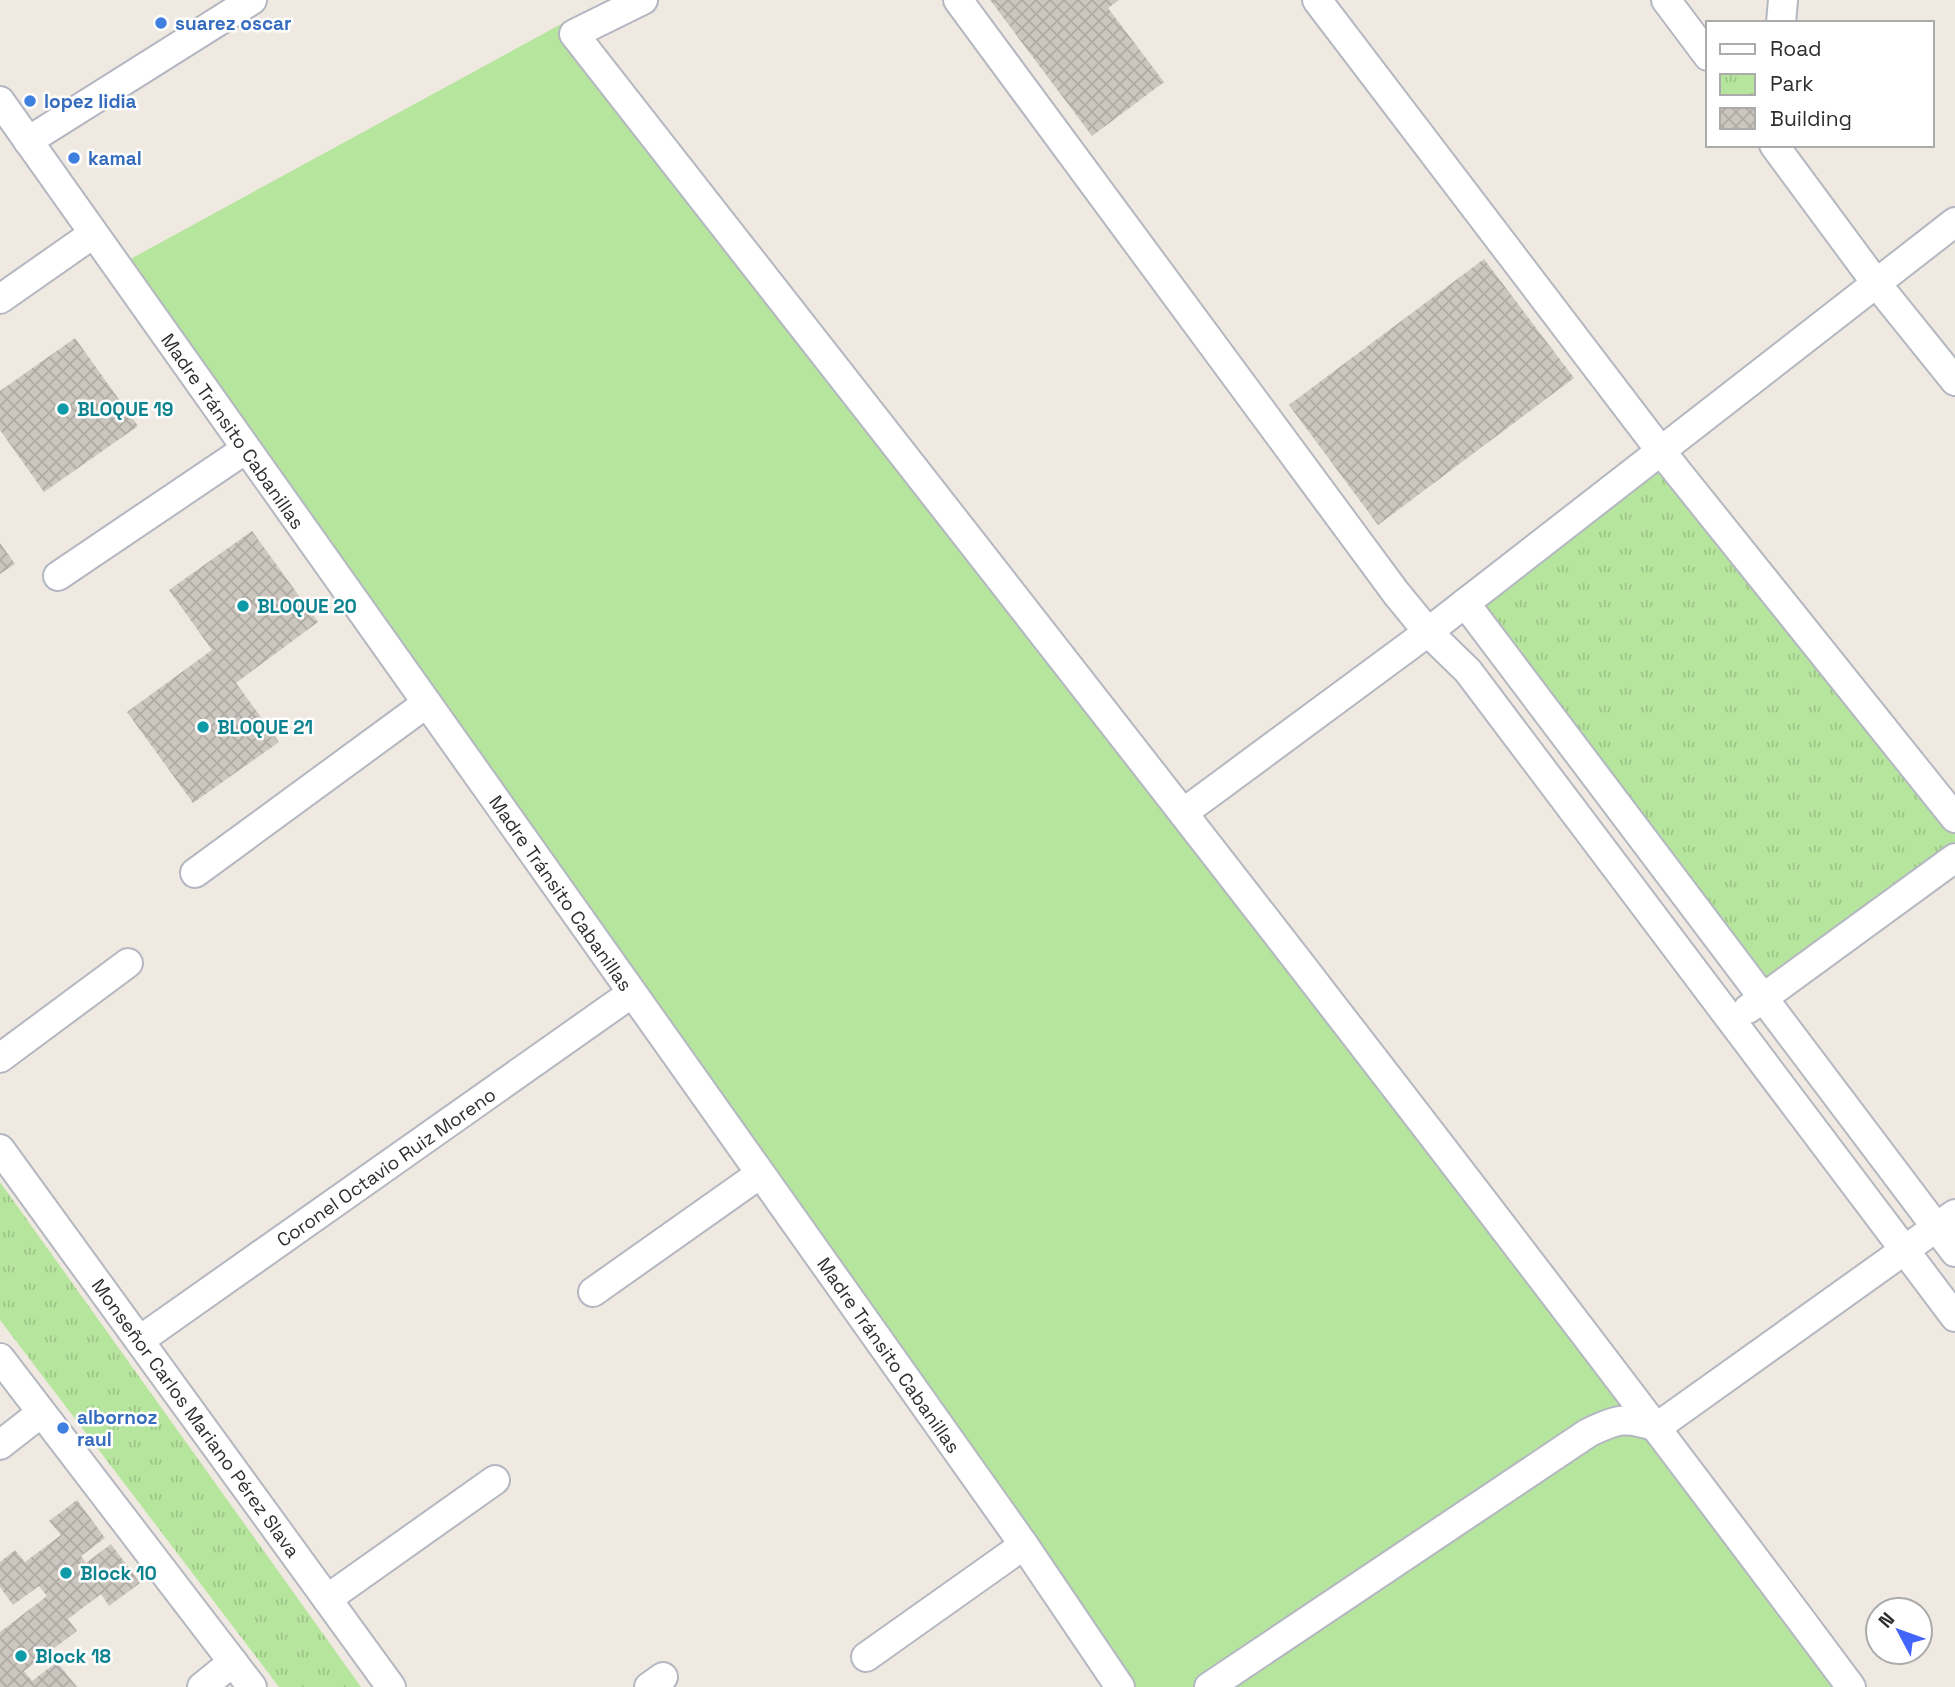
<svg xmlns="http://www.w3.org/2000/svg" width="1955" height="1687" font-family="'Space Grotesk',sans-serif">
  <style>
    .grass { fill: #b6e59e }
    .park { fill: url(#park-tufts) }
    .building { fill: url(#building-cross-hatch) }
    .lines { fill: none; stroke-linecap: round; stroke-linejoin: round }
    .street-casing { stroke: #b4b7c1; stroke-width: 32 }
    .street { stroke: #fff; stroke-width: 28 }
    .shop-dot { fill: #3f7fe0; stroke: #fff; stroke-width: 2.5 }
    .culture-dot { fill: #0f9aa8; stroke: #fff; stroke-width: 2.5 }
    .labels { text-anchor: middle; stroke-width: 5; stroke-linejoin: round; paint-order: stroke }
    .shop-label { font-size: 19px; font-weight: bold; fill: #366cbe; stroke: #fff; text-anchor: start }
    .culture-label { font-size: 19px; font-weight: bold; fill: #0d838f; stroke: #fff; text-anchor: start }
    .street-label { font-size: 19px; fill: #2e2e2e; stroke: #fff }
  </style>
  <defs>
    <pattern id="park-tufts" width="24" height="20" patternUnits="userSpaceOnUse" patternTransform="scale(1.75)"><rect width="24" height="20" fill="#b6e59e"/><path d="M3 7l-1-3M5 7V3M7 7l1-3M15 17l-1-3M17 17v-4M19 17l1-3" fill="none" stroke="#9dc588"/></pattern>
    <pattern id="building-cross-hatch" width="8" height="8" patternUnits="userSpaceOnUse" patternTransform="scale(1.75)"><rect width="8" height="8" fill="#cbc7bf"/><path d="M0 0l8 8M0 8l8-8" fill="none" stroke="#afaba4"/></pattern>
  </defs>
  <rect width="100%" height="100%" fill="#efe9e1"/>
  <path class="grass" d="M563,23L1145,765L1847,1687H1131L125,262Z"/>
  <g class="park">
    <path d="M1672,442L1955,818V857L1763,996L1467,603Z"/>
    <path d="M0,1182L361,1687H279L0,1320Z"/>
  </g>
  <g class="building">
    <path d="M990,0H1119L1108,8L1164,82L1092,136Z"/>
    <path d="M1484,259L1574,378L1378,525L1289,405Z"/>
    <path d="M75,338L138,426L44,492L0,430V391Z"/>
    <path d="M252,531L318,622L236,683L279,742L193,803L127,712L212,650L169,590Z"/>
    <path d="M0,543L15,564L0,574Z"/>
    <path d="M77,1500L105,1538L81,1556L86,1563L111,1544L140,1583L109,1606L101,1594L68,1619L77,1631L24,1671L32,1681L57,1662L77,1687H0V1632L47,1596L39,1586L13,1605L0,1587V1562L15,1550L25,1562L61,1535L49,1521Z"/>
  </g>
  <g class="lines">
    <defs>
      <g id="street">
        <path d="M643,0L574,34C1003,583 1435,1129 1851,1687"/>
        <path d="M958,0L1396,593L1428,632L1468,671L1955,1317"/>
        <path d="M1317,0L1660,450L1955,818"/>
        <path d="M1666,0L1708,56"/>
        <path d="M1781,23L1783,0"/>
        <path d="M0,101L1024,1545L1120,1687"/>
        <path d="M28,141L252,0"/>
        <path d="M1774,145L1876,283L1955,381"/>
        <path d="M0,299L93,234"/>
        <path d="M58,576L246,449"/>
        <path d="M1465,603L1955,1252"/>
        <path d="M1183,813L1428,632L1955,222"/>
        <path d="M195,873L427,703"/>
        <path d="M1748,1009L1955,858"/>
        <path d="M0,1058L128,963"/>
        <path d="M0,1149L391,1687"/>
        <path d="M593,1292L760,1174"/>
        <path d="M140,1340L632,993"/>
        <path d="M0,1358L252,1687"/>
        <path d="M0,1445L41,1413"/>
        <path d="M327,1599L495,1480"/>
        <path d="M866,1657L1024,1545"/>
        <path d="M202,1687L233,1662"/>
        <path d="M649,1687L663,1677"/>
        <path d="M1209,1687L1588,1433C1618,1418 1626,1417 1657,1427L1955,1214"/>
      </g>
    </defs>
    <use href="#street" class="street-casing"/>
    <use href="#street" class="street"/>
  </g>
  <g class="shop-dot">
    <circle cx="161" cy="23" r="7"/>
    <circle cx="30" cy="101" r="7"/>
    <circle cx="74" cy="158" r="7"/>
    <circle cx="63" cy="1428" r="7"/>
  </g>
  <g class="culture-dot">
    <circle cx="63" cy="409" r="7"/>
    <circle cx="243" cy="606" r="7"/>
    <circle cx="203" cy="727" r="7"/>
    <circle cx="66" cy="1573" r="7"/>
    <circle cx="21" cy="1656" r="7"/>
  </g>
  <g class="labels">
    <g class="shop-label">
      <text x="175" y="30">suarez oscar</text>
      <text x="44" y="108">lopez lidia</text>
      <text x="88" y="165">kamal</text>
      <text x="77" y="1424">albornoz<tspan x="77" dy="22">raul</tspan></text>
    </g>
    <g class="culture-label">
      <text x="77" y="416">BLOQUE 19</text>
      <text x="257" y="613">BLOQUE 20</text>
      <text x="217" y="734">BLOQUE 21</text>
      <text x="80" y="1580">Block 10</text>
      <text x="35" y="1663">Block 18</text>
    </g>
    <g class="street-label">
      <text transform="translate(233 431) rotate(55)" y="7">Madre Tránsito Cabanillas</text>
      <text transform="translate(561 893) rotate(55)" y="7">Madre Tránsito Cabanillas</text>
      <text transform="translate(386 1167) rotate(-35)" y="7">Coronel Octavio Ruiz Moreno</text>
      <text transform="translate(889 1355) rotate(55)" y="7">Madre Tránsito Cabanillas</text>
      <text transform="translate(196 1418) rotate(54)" y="7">Monseñor Carlos Mariano Pérez Slava</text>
    </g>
  </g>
  <rect x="1706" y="21" width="228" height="126" fill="#ffffff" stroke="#ababab" stroke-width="2"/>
  <rect x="1720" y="44" width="35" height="10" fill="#ffffff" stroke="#ababab" stroke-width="2"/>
  <text x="1770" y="56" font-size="21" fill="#2e2e2e">Road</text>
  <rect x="1720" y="74" width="35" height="21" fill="url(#park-tufts)" stroke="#ababab" stroke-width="2"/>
  <text x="1770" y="91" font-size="21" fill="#2e2e2e">Park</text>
  <rect x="1720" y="108" width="35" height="21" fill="url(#building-cross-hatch)" stroke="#ababab" stroke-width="2"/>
  <text x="1770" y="126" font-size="21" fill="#2e2e2e">Building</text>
  <g transform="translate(1899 1631) rotate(311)"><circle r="33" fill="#ffffff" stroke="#ababab" stroke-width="2"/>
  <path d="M0-5L12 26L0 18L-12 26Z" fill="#4264fb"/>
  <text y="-10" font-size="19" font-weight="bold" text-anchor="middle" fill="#2e2e2e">N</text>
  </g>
</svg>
